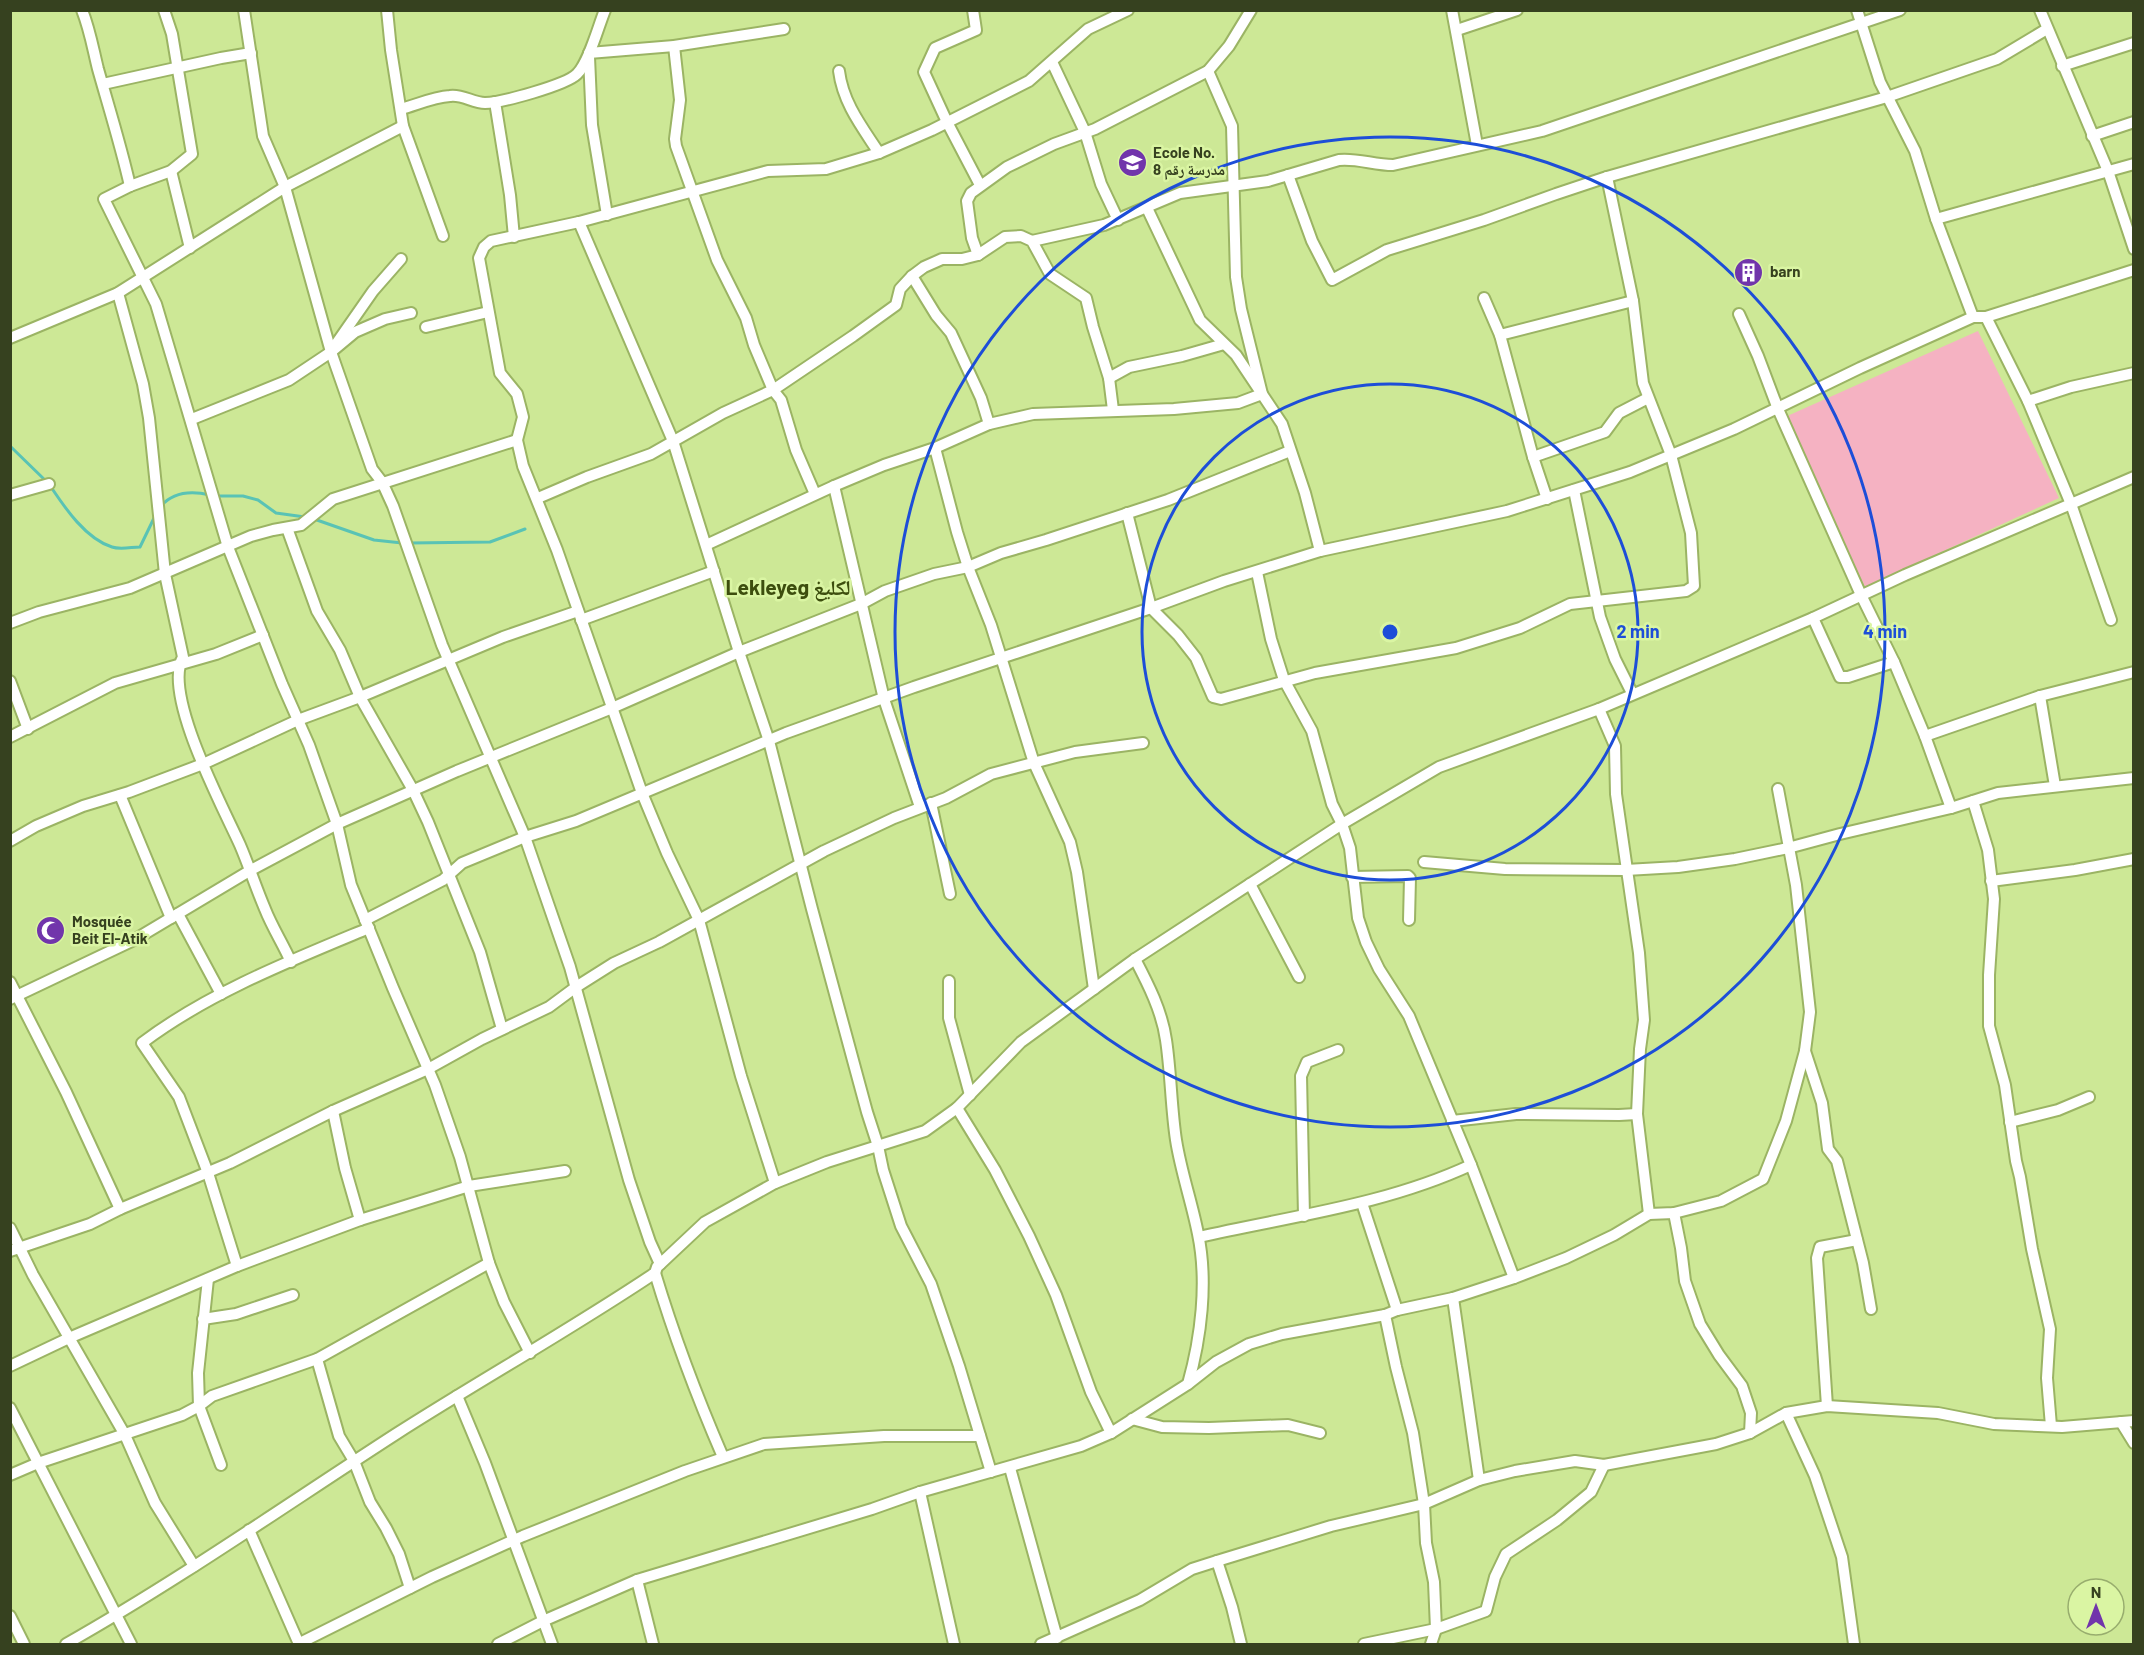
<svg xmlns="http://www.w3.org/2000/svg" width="2144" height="1655" font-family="Barlow,'Noto Naskh Arabic',sans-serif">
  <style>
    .green { fill: #f5b2c2 }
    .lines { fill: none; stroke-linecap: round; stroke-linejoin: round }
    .stream { stroke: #59c3b5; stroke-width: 3 }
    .minor-casing { stroke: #9bb464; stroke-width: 14 }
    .minor { stroke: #fff; stroke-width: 10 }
    .ring { fill: none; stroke: #1d4ed8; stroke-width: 3 }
    .labels { text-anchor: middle; stroke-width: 5; stroke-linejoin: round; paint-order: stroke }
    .poi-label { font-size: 15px; font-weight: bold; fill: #36411f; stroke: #daf5a3; text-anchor: start }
    .district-label { font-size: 21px; font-weight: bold; fill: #3d4e0e; stroke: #daf5a3 }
    .centre { fill: #1d4ed8; stroke: #daf5a3; stroke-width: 3 }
    .ring-label { font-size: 18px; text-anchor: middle; font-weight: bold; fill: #1d4ed8; stroke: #daf5a3; stroke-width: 5; stroke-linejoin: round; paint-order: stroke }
  </style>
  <rect width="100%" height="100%" fill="#cde896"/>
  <path class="green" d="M1978,331L2059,498L1865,587L1785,417Z"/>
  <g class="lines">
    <g class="stream">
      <path d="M10,446L47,482"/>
      <path d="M51,487C65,508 86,539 112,547C120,550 132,547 140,547L155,516"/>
      <path d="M217,496H243L258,500L276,513L305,517"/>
      <path d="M161,506C174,491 193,491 210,495"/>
      <path d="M314,519L374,540L402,543"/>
      <path d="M409,543L490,542L525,529"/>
    </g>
    <defs>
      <g id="minor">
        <path d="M82,10C90,30 93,49 98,69C109,108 121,146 130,186"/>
        <path d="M164,10L172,34L192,154L171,171L130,186L104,199L156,304L228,547L282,684L309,745L337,824L351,885L393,988L435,1085L460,1157L489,1263L504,1302L530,1353"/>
        <path d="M244,10L263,136L285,187L331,352L372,469L382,482L393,506L442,645L525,837L570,967L629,1180L650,1242L660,1264"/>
        <path d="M387,10L391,50L403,126L443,236"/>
        <path d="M973,10L976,30L935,48L924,72L947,122L980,185"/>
        <path d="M1452,10L1477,145"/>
        <path d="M1857,10L1880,82L1915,151L1936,219L1973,317"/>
        <path d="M2040,10L2108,171L2134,249"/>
        <path d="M1457,30L1517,10"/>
        <path d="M674,46L680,100L675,139L676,146L717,260L746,318L754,345L773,390L781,400L796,450L815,494"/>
        <path d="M589,53L674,46L784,29"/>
        <path d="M589,57L592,125L607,215"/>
        <path d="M1052,62L1085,132L1101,184L1118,220"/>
        <path d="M2062,66L2134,43"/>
        <path d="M839,71C843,103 862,127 879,153"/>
        <path d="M103,84L221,58L251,53"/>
        <path d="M495,102L510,195L514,237"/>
        <path d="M401,109C416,105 433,97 450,96C462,94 473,103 485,103C501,103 566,85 577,74C589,62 598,27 605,10"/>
        <path d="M2092,136L2134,122"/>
        <path d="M171,171L190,248"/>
        <path d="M1288,175L1312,241L1332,280L1387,250L1484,220L1556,194L1607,177L1887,97L1997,59L2047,29"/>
        <path d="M1147,208L1200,320L1236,355L1282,424L1305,493L1320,551"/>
        <path d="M1936,219L2134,164"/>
        <path d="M579,222L673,441L739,652L769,741L812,909L867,1112L878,1146L883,1170L901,1226L931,1284L959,1366L991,1472"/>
        <path d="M1032,241L1104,225L1180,193L1268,181L1339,160C1357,158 1374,165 1393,165L1542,131L1900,10"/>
        <path d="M978,255L972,238L967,201L971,193L1007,167L1054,144L1095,129L1208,71L1229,46L1251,10"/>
        <path d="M912,276L936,315L951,333L981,398L989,424"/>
        <path d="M118,293L143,384L149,418L165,574L183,657C162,694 223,807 240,845C249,866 256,888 265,909C272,927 283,944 291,962"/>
        <path d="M1484,298L1500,335L1533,457L1547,499"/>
        <path d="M1739,314L1758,356L1778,409L1861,595L1894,662L1925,736L1951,808"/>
        <path d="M1986,317L2028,401L2071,504L2111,620"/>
        <path d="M426,327L488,312"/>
        <path d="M1500,335L1633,301"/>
        <path d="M10,338L118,293L285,187L403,126"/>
        <path d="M336,344L373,291L401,259"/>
        <path d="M1109,378L1129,367L1182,356L1224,344"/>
        <path d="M2028,401L2071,387L2134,373"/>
        <path d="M192,419L289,380L331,352L355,332L385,319L411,313"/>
        <path d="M935,448L957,532L968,567L991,625L1034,763L1070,842L1077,872L1094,989"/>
        <path d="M1533,457L1605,432L1619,413L1648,398"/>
        <path d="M834,486L884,699L920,807"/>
        <path d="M1574,490L1600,617L1615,659L1632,693"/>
        <path d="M10,495L49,484"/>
        <path d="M538,498L587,477L651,454L723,413L773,390L853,336L896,305L900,289L912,276L924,267L942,259H962L978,255L1005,237L1021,236L1032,241L1050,274L1086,298L1093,327L1109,378L1113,410"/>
        <path d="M1127,513L1151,608L1178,635L1196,658L1213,697L1221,699L1315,673L1456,648L1520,628L1570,604L1686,591L1694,586L1691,533L1671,455L1643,383L1633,301L1607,177"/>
        <path d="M287,528L317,611L340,650L360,697L413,790L428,822L480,952L502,1029"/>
        <path d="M706,545L834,486L884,465L935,448L989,424L1033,414L1174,409L1238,403L1262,394L1241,309L1236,277L1232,126L1208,71"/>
        <path d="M1257,572L1271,639L1284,680L1312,731L1332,804L1342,824L1350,848L1358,918L1366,942L1379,969L1409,1016L1471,1165L1514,1278"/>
        <path d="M1813,618L1840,677H1848L1894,662"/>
        <path d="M581,620L714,571"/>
        <path d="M10,623L39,612L130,588L251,536L273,530L301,525L333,499L517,440"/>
        <path d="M10,681L28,729"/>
        <path d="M2040,696L2055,786"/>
        <path d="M1599,709L1615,746L1616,794L1639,953L1644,1020L1640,1049L1637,1114L1649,1214"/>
        <path d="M1925,736L2040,696L2134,672"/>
        <path d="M10,737L115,683L216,654L263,635"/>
        <path d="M120,795L171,918"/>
        <path d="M1973,801L1988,850L1994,899L1989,975V1026L2005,1085L2016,1161L2020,1177L2032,1249L2050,1329L2047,1378L2051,1426"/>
        <path d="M931,803L950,894"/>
        <path d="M10,841L36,826L83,806L129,792L203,764L298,720L360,697L503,637L578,611"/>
        <path d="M1424,862L1505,869L1626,870L1678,867L1735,859L1788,848L1840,834L1951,808L1998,793L2134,778"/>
        <path d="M1352,877L1408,876L1410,878L1409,920"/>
        <path d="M1991,881L2075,870L2134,859"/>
        <path d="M1250,884L1299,977"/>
        <path d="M178,914L221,994"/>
        <path d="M365,920L443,880L462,863L525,837L576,821L786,733L914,687L1151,608L1224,581L1320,551L1507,511L1630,472L1734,429L1860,368L1973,317H1986L2134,270"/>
        <path d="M1135,959C1148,984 1162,1011 1166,1040C1171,1073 1171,1107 1176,1140C1181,1172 1192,1203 1198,1234C1208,1282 1201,1338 1188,1384"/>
        <path d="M949,981V1018L970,1095"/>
        <path d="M10,982L66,1092L120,1209"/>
        <path d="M10,999L134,940L251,870L337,824L457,771L612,708L739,652L861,604L885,591L934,574L968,567L1001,553L1046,540L1168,500L1290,451"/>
        <path d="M1805,1051L1822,1103L1828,1149L1837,1161L1863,1263L1871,1309"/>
        <path d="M957,1108L995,1170L1029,1236L1056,1295L1091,1392L1111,1433"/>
        <path d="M333,1111L345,1168L360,1220"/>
        <path d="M1452,1121L1516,1114L1619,1115L1637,1114"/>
        <path d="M2010,1122L2058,1110L2089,1097"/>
        <path d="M775,1183L741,1076L699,920L667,853L642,793L557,550L523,466L517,440L523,417L517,394L500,373L479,258L484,247L491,241L579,222L768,171L826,169L879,153L932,130L1029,81L1088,29L1128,10"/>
        <path d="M1362,1203L1397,1310"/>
        <path d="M1674,1213L1681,1248L1685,1281L1700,1324L1719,1355L1742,1386L1751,1413L1750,1433"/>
        <path d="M1304,1216L1301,1076L1307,1062L1338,1050"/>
        <path d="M10,1228L33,1275L125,1435L155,1503L194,1566"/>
        <path d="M1199,1237C1291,1216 1385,1205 1471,1165"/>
        <path d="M10,1251L90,1224L120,1209L230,1163L333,1111L428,1069L482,1039L549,1007L576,987L614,963L659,942L824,851L894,818L946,798L991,774L1075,752L1143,743"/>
        <path d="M237,1266L208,1173L179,1097L142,1043C208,993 292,960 369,928"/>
        <path d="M655,1273C674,1336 697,1397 723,1457"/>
        <path d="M208,1279L198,1373L199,1406L221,1465"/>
        <path d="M1453,1298L1479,1480"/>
        <path d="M1385,1315L1396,1367L1413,1433L1424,1504L1426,1543L1434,1582L1436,1629L1431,1644"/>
        <path d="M203,1319L236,1314L293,1295"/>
        <path d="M317,1359L339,1436L354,1461L370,1502L386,1528L399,1554L410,1588"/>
        <path d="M10,1366L69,1338L237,1266L360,1220L469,1186L565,1171"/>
        <path d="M457,1396L485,1463L552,1644"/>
        <path d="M1827,1406L1817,1258L1820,1247L1857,1240"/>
        <path d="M10,1408L131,1644"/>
        <path d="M1786,1413L1815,1476L1842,1557L1854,1644"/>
        <path d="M1132,1419L1162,1427L1209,1428L1288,1425L1320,1433"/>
        <path d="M2121,1422L2134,1443"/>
        <path d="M1010,1468L1057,1638"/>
        <path d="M10,1475L38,1463L182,1415L199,1406L212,1396L317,1359L489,1263"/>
        <path d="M920,1492L954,1644"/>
        <path d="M249,1530L299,1644"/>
        <path d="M1217,1561L1232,1607L1241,1644"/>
        <path d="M637,1580L653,1644"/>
        <path d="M10,1616L24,1644"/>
        <path d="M66,1644C179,1580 286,1505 396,1434C482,1379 570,1330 655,1273L657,1267L705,1222L775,1183L827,1162L925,1131L957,1108L1021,1042L1135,959L1342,824L1439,767L1599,709L1813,618L1905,575L2134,477"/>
        <path d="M298,1644L432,1577L523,1536L685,1471L764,1444L884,1436H980"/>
        <path d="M498,1644L543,1621L637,1580L872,1509L920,1492L1081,1446L1111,1433L1188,1384L1216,1362L1249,1344L1282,1334L1385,1315L1397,1310L1453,1298L1514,1278L1566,1258L1614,1235L1649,1214L1674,1213L1721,1201L1763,1179L1786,1121L1805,1051L1810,1012L1796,885L1778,789"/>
        <path d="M1041,1644L1140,1600L1192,1569L1217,1561L1331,1526L1424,1504L1479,1480L1515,1471L1575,1461L1604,1465L1716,1444L1750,1433L1786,1413L1827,1406L1938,1413L1994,1424L2062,1427L2134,1421"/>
        <path d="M1364,1644L1436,1629L1486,1611L1495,1577L1506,1554L1557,1520L1591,1492L1604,1465"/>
      </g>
    </defs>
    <use href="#minor" class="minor-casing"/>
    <use href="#minor" class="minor"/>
  </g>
  <g class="ring">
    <circle cx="1390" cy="632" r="248"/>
    <circle cx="1390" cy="632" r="495"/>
  </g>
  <defs>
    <symbol id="school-disc" viewBox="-11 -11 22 22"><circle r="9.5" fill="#7135ab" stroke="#daf5a3"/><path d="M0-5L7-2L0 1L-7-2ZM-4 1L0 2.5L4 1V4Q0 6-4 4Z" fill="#fff"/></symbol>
    <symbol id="building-disc" viewBox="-11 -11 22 22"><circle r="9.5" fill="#7135ab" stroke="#daf5a3"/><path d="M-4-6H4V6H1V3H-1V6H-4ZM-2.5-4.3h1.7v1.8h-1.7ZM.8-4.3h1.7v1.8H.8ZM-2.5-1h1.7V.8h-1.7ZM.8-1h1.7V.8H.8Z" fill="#fff"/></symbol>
    <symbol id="mosque-disc" viewBox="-11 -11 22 22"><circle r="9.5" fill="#7135ab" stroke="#daf5a3"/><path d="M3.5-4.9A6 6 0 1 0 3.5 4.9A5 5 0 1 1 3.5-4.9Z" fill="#fff"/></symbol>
  </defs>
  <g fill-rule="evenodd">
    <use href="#school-disc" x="1116" y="146" width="33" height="33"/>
    <use href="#building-disc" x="1732" y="256" width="33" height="33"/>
    <use href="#mosque-disc" x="34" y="914" width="33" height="33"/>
  </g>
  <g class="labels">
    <g class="poi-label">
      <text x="1153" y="158">Ecole No.<tspan x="1153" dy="17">8 مدرسة رقم</tspan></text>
      <text x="1770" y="277">barn</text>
      <text x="72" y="927">Mosquée<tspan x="72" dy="17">Beit El-Atik</tspan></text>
    </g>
    <g class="district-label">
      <text x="788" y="595">Lekleyeg لكليغ</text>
    </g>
  </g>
  <circle cx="1390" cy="632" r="9" class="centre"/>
  <g class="ring-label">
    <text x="1638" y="638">2 min</text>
    <text x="1885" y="638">4 min</text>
  </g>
  <rect width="2144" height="1655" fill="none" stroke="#36411f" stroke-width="24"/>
  <g transform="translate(2096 1607)"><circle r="28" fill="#daf5a3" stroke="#98ad6e" stroke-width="1.5"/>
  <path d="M0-4.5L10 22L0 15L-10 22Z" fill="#7135ab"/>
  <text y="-9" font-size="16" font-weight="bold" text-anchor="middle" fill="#36411f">N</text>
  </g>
</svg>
